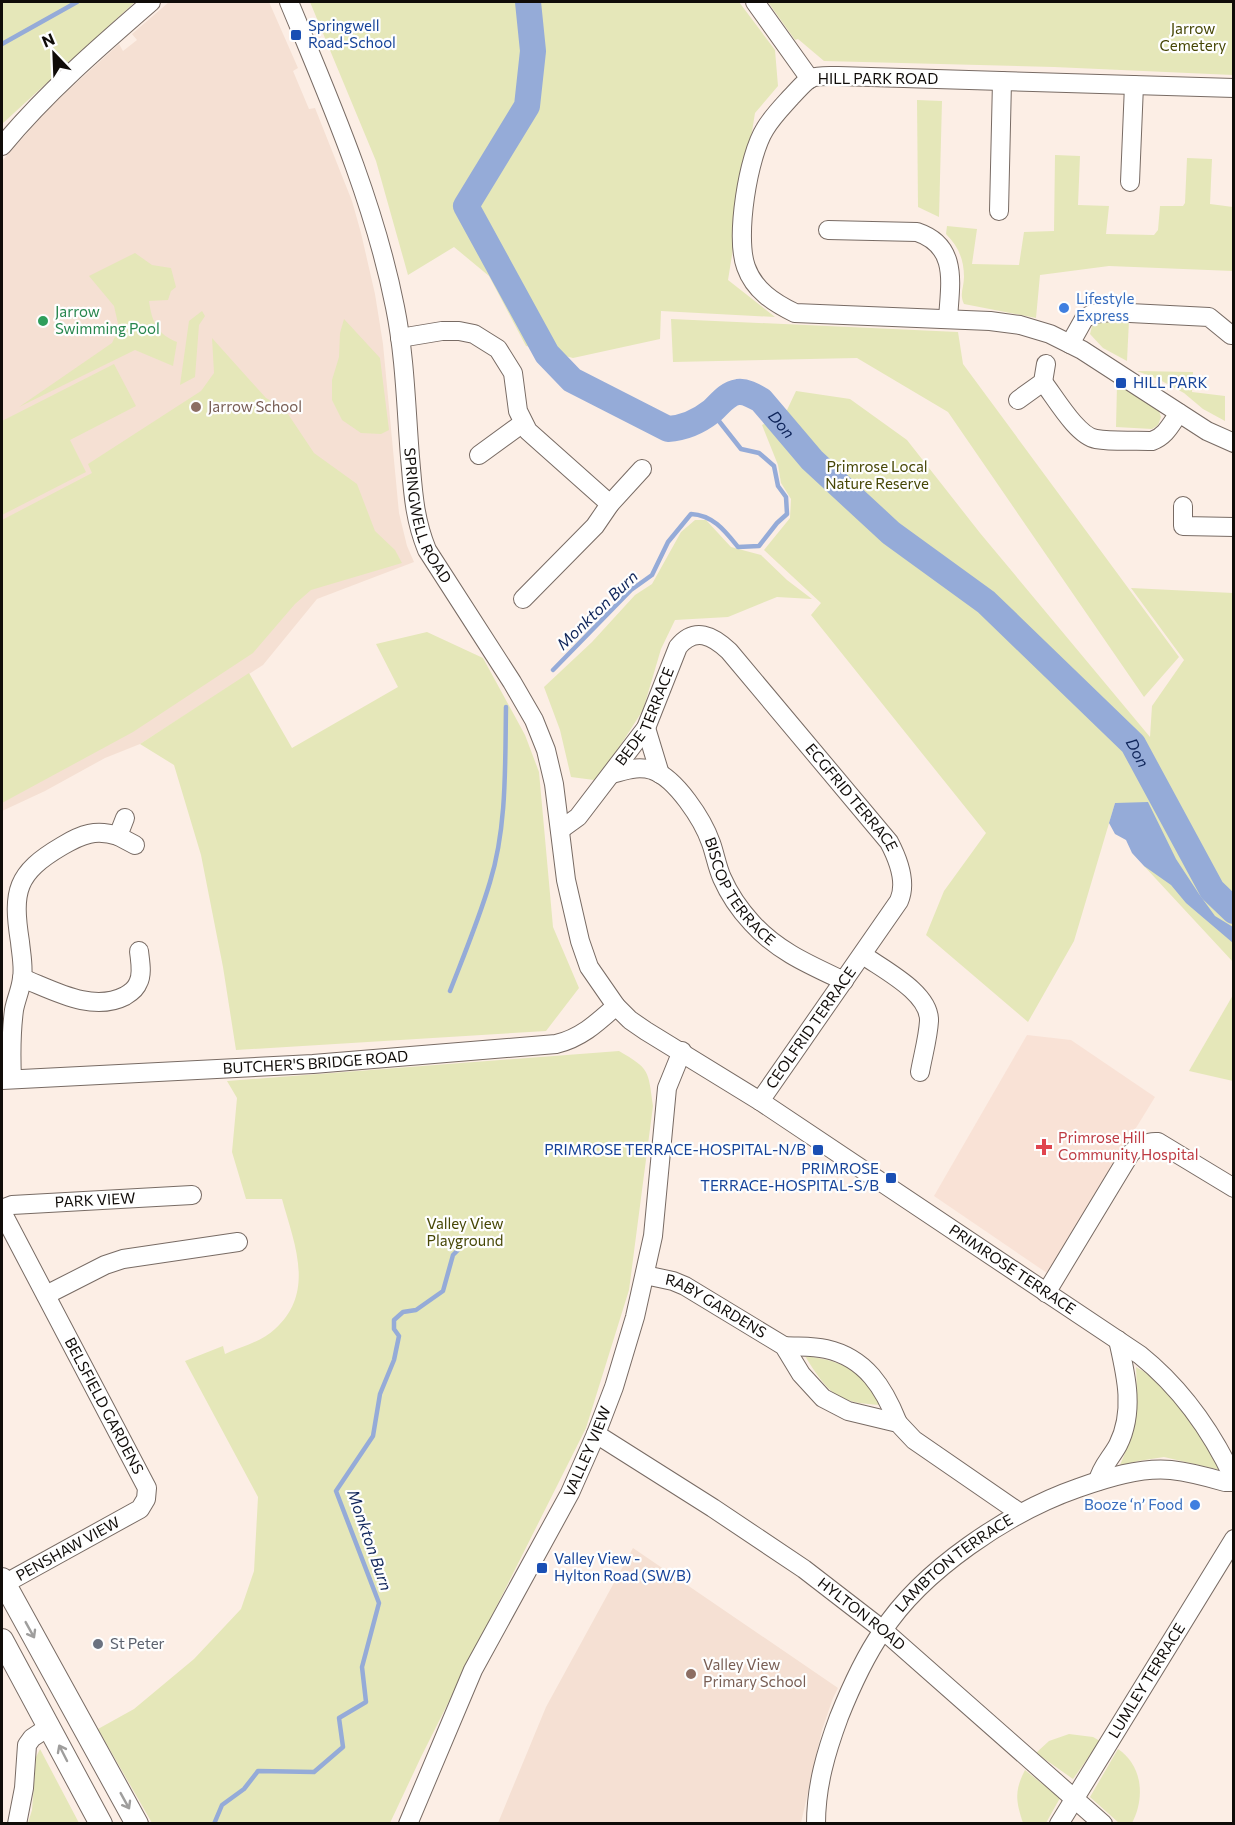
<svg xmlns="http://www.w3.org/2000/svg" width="1235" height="1825" font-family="Commissioner,sans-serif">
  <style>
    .built { fill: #f5e0d3 }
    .medical { fill: #f9e2d6 }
    .green { fill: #e5e7b9 }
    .water { fill: #95abd8 }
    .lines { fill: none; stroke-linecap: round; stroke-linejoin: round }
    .stream { stroke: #95abd8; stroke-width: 4.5 }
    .river { stroke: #95abd8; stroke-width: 26 }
    .minor-casing { stroke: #786b64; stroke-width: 20 }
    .major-casing { stroke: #786b64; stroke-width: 24 }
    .minor { stroke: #fff; stroke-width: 18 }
    .major { stroke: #fff; stroke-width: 22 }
    .oneway { stroke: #9f9e9d }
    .transit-dot { fill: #1a4fb4; stroke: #fefefe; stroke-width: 2 }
    .shop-dot { fill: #3f7fe0; stroke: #fefefe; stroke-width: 2 }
    .leisure-dot { fill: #2e9e5b; stroke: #fefefe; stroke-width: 2 }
    .education-dot { fill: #8d6e63; stroke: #fefefe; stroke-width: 2 }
    .health-dot { fill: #e0444e; stroke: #fefefe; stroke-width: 2 }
    .worship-dot { fill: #6b7280; stroke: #fefefe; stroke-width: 2 }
    .labels { text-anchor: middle; stroke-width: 4.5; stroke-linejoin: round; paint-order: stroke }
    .transit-label { font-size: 15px; fill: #164399; stroke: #fefefe; text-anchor: start }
    .park-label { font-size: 15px; fill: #464605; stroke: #fefefe }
    .street-label { font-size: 15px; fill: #100c09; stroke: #fefefe }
    .shop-label { font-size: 15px; fill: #366cbe; stroke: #fefefe; text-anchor: start }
    .leisure-label { font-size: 15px; fill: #27864d; stroke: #fefefe; text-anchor: start }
    .education-label { font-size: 15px; fill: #785e54; stroke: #fefefe; text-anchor: start }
    .health-label { font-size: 15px; fill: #be3a42; stroke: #fefefe; text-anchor: start }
    .worship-label { font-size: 15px; fill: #5b616d; stroke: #fefefe; text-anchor: start }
    .water-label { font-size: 16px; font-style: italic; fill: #0f255a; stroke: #fefefe }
  </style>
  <rect width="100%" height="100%" fill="#fceee5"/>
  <g class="built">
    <path d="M169,2H269L298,68L293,71L309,109L315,108L352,201L361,233L375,294L383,344L399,513L407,546L414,562L317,599L263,665L140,744L105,758L45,791L2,811V161L53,104L119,44L123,51L137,40L132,34Z"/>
    <path d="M633,1548L838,1688L833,1698L822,1730L801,1823H498L546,1707Z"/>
  </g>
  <path class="medical" d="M1027,1035L1071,1040L1155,1097L1047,1273L934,1196Z"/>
  <g class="green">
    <path d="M2,2H135L2,124Z"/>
    <path d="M310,2H739L775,50L778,86L755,113L728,280L775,317L661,311L660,339L573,358L526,346L489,276L454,247L408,275L376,161Z"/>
    <path d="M768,2H1233V75L1054,67L824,61L798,39L795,40Z"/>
    <path d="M917,100L942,101L939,217L918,207Z"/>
    <path d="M1055,155L1080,156L1078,205L1109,206L1106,234L1154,235L1158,230L1160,206H1183L1185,203L1187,158L1212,159L1210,204L1233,207V271L1109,266L1040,275L1036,318L964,304C959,294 964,288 964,277C964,259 958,246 946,234L947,226L977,229L972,264L1019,265L1024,232L1054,231Z"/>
    <path d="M135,253L152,265L171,268L176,287L171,291L168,300L149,301C152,322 157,334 177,342L173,366L135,350L19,407L112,343L119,328L114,306L89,276Z"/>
    <path d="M202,311L205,316L199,325L195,377L180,385L189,321Z"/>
    <path d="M344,319L380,358L389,430L381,434L361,433L342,420L332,400V380L339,357L340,333Z"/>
    <path d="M671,319L958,332L963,364L1179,657L1144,697L948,412L857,358L673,362Z"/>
    <path d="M1098,319L1129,320L1127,361L1103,348L1090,334L1092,326Z"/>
    <path d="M212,338L266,398L284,408L314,453L357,484L375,531L395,550L402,563L311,590L295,604L253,653L133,732L2,803V520L92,473L88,464L201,391L214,373Z"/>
    <path d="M114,364L136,406L70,440L86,472L2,515V421Z"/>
    <path d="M1137,371L1193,372L1192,392L1225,396V421L1203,409L1184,393L1160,380Z"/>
    <path d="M1117,385L1125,387L1159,411L1161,417L1158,425L1152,429L1116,427Z"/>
    <path d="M796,391L850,399L907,440L980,533L1150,737L1152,706L1184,660L1131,588L1233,593V962L1144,866L1147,803H1115L1074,941L1028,1022L926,935L944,891L986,833L811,615L821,603L764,550L790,518L791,499L781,483L778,465L762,425L772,420L778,429Z"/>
    <path d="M695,520H706L731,547L761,555L787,580L812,599L777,597L728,617L675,620L661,649L643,710L618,749L594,780L571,777L560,730L544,687L592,642L635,595L652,584L681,532Z"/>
    <path d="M427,632L483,658L525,735L539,772L553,927L579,988L546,1031L236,1050L223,967L201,855L174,765L140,744L249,673L292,748L398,687L376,644Z"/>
    <path d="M1233,995V1081L1189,1071Z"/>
    <path d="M619,1051C650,1069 648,1070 653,1106L629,1290L586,1428L421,1757L390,1823H152L98,1729L134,1709L194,1659L241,1609L254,1571L258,1497L185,1361L223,1346L225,1354C241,1347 263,1341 275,1329C316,1292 294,1243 282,1199H246L232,1152L237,1098L227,1081Z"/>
    <path d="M805,1356C846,1361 860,1371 881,1405C836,1403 828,1393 805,1356Z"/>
    <path d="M1136,1367C1176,1388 1198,1433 1220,1470L1164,1457L1138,1461L1119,1467C1135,1434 1138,1403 1136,1367Z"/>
    <path d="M1069,1734L1093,1737L1100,1741L1073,1779L1036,1753L1049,1741Z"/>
    <path d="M40,1749L79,1823H28L32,1810L36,1757Z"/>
    <path d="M1118,1749C1143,1766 1145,1798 1132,1823H1119L1090,1797Z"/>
    <path d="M1025,1770L1060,1798L1046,1823H1023C1016,1802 1014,1791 1025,1770Z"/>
  </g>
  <path class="water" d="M1148,802L1176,859L1199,894L1215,916L1233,927V943L1186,903L1171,885L1144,866L1132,853L1126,840L1115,834L1109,823L1115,803Z"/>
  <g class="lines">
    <g class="stream">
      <path d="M2,44L77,2"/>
      <path d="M553,670L631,590L652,575L668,542L691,514C713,515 725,531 738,547L759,546L777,523L787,514L786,497L778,486L774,466L759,453L741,449L711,411"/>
      <path d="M450,991C464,955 479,919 490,882C507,827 505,765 506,707"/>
      <path d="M214,1824L222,1805L244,1789L258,1771L314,1772L343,1747L339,1718L366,1702L362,1667L379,1603L336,1491L373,1436L380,1394L394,1360L399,1336L394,1329V1320L403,1312L416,1310L443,1291L453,1255L463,1245"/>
    </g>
    <path class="river" id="s1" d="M528,2L533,51L527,106L466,206L547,354L572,380L668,429C684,428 698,422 712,411C720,404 726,394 738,392C746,391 754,396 761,400L812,460L891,533L986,602L1133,744L1212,890L1234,911"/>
    <defs>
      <g id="minor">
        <path id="s2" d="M289,2C330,101 374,201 395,307C405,356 406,407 410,457C413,491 414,518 427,550L512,682L534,720L546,750L554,784L566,880L580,941L589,967L616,1006L630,1020L646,1031L760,1101L1140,1355C1181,1388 1212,1432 1234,1479"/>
        <path d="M755,2L810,79"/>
        <path d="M1234,88L838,76C830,76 819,75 811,78C804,82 797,91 791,97C782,107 772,117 765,129C748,156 735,237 746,267C754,290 774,303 795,313L990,321L1020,325L1050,334L1082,350L1207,431L1234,443"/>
        <path d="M2,146C46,93 99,47 151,2"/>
        <path d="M1130,182L1134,85"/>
        <path d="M999,211L1002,81"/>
        <path d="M828,230L917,232C959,246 950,284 948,319"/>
        <path d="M400,338L442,331H459L474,334L498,349L513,373L518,411L528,431L610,504"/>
        <path d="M1070,344L1084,319L1092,314L1110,312L1209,317L1231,335"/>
        <path d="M1043,382C1055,397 1077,436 1096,439C1114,442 1134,440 1152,441C1166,436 1171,424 1179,413"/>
        <path d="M1018,400L1043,382L1046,364"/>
        <path d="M479,455L523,423"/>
        <path d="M1183,506V526L1234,527"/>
        <path d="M523,599L595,526L610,504L642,469"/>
        <path d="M646,728L660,774"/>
        <path id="s3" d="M612,774C625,770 638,766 652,770C676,778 703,820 711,843C715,854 717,867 722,878C729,894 740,910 752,923C777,951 810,965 844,981"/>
        <path d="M125,818L118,836L135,845"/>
        <path id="s4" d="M560,830L578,817L646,728L678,647C695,626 713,636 729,651L889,842C898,859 907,883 899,901L760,1101"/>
        <path d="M863,955C884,970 930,993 929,1021C928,1038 923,1055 920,1072"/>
        <path d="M22,978C53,990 92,1013 125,996C130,993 136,989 138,983C143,974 140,961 139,951"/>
        <path d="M12,1079C11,1056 11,1033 14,1010C16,999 21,989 22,978C24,967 21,953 20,942C12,891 16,873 62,846C82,834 96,829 118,836"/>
        <path id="s5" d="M2,1080L313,1064L556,1044C581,1038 597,1023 616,1006"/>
        <path id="s6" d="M2,1209L12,1205L192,1195"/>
        <path id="s7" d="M2,1212L147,1488L146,1499L140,1509L4,1584"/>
        <path id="s8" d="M645,1275L673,1281L685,1286L784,1346L801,1374L823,1398L848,1411L898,1423L914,1440L1020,1513"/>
        <path d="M1046,1293L1130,1154C1138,1146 1146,1141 1158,1142L1234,1188"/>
        <path d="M46,1295L105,1265L123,1259L238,1242"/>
        <path d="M784,1346C798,1347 813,1346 826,1349C866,1358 884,1388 898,1423"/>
        <path id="s9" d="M596,1434L713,1508L804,1569L883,1630L1103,1824"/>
        <path d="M1098,1481C1101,1467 1111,1458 1118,1445C1135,1411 1126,1375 1118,1340"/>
        <path d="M17,1824L24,1788L27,1745L32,1738L50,1726"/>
        <path id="s10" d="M408,1824L473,1670L570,1493L596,1434L614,1387L635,1317L653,1236L667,1088L682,1051"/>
        <path id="s11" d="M816,1824C816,1786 826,1752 839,1717C851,1687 864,1658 882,1632C922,1570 1009,1512 1078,1488C1106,1478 1141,1467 1171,1470C1189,1472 1208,1477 1225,1482H1234"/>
        <path id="s12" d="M1059,1824L1234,1539"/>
      </g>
      <g id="major">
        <path d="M2,1579L137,1824"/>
        <path d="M2,1640L101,1824"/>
      </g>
    </defs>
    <use href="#minor" class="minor-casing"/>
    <use href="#major" class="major-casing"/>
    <use href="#minor" class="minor"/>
    <use href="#major" class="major"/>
  </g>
  <defs><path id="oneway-shaft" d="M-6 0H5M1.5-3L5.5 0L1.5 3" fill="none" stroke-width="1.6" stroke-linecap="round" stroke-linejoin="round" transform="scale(1.5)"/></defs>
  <g class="oneway">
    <use href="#oneway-shaft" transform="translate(30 1630) rotate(61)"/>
    <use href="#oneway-shaft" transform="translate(63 1753) rotate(-117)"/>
    <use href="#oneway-shaft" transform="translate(125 1801) rotate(61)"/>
  </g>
  <g class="transit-dot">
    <rect x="290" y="29" width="12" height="12" rx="3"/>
    <rect x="1115" y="377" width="12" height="12" rx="3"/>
    <rect x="812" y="1144" width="12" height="12" rx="3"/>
    <rect x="885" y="1172" width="12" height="12" rx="3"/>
    <rect x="536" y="1562" width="12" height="12" rx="3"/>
  </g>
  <g class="shop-dot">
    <circle cx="1064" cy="308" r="6"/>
    <circle cx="1195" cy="1505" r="6"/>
  </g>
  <circle class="leisure-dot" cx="43" cy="321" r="6"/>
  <g class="education-dot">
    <circle cx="196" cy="407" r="6"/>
    <circle cx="691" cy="1674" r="6"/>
  </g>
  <path class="health-dot" d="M1041 1138h6v6h6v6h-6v6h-6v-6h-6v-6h6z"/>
  <circle class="worship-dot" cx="98" cy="1644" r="6"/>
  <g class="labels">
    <g class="transit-label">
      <text x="308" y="31">Springwell<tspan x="308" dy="17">Road-School</tspan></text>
      <text x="1133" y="388">HILL PARK</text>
      <text x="806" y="1155" text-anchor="end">PRIMROSE TERRACE-HOSPITAL-N/B</text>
      <text x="879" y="1174" text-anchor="end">PRIMROSE<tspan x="879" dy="17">TERRACE-HOSPITAL-S/B</tspan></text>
      <text x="554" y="1564">Valley View -<tspan x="554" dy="17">Hylton Road (SW/B)</tspan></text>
    </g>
    <g class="park-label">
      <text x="1193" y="34">Jarrow<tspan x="1193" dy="17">Cemetery</tspan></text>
      <text x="877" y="472">Primrose Local<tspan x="877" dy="17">Nature Reserve</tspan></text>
      <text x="465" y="1229">Valley View<tspan x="465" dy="17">Playground</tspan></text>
    </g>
    <g class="street-label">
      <text x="878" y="84">HILL PARK ROAD</text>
      <text dy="5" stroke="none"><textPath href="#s2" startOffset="536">SPRINGWELL ROAD</textPath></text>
      <text dy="5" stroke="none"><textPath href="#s4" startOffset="144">BEDE TERRACE</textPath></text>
      <text dy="5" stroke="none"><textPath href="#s4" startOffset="472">ECGFRID TERRACE</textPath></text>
      <text dy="5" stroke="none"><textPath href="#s3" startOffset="194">BISCOP TERRACE</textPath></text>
      <text transform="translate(811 1028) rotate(-55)" y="5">CEOLFRID TERRACE</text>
      <text dy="5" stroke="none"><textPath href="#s5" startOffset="314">BUTCHER'S BRIDGE ROAD</textPath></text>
      <text dy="5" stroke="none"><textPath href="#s6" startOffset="94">PARK VIEW</textPath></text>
      <text dy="5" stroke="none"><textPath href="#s2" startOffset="1548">PRIMROSE TERRACE</textPath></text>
      <text dy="5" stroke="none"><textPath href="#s8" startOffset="78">RABY GARDENS</textPath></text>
      <text dy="5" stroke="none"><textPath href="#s7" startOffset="219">BELSFIELD GARDENS</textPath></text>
      <text dy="5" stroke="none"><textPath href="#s10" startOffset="414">VALLEY VIEW</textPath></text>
      <text transform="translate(68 1549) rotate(-29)" y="5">PENSHAW VIEW</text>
      <text dy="5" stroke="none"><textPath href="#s11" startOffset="306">LAMBTON TERRACE</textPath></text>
      <text dy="5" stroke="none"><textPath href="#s9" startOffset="321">HYLTON ROAD</textPath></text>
      <text dy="5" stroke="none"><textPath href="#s12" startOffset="168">LUMLEY TERRACE</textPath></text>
    </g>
    <g class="shop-label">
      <text x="1076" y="304">Lifestyle<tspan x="1076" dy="17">Express</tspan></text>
      <text x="1183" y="1510" text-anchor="end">Booze ‘n’ Food</text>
    </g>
    <g class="leisure-label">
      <text x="55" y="317">Jarrow<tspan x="55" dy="17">Swimming Pool</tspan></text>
    </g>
    <g class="education-label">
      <text x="208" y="412">Jarrow School</text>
      <text x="703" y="1670">Valley View<tspan x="703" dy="17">Primary School</tspan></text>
    </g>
    <g class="health-label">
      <text x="1058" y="1143">Primrose Hill<tspan x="1058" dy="17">Community Hospital</tspan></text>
    </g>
    <g class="worship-label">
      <text x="110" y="1649">St Peter</text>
    </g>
    <g class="water-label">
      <text dy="6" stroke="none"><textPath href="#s1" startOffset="672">Don</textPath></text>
      <text transform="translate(597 610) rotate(-44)" y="6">Monkton Burn</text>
      <text dy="6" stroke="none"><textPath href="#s1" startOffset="1158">Don</textPath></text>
      <text transform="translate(370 1540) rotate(71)" y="6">Monkton Burn</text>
    </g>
  </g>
  <rect width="1235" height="1825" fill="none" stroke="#100c09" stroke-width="6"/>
  <g transform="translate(54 54) rotate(337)" stroke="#fefefe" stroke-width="4.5" paint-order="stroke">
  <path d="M0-4.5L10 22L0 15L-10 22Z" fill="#100c09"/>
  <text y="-9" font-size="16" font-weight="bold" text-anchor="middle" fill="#100c09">N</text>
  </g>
</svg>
